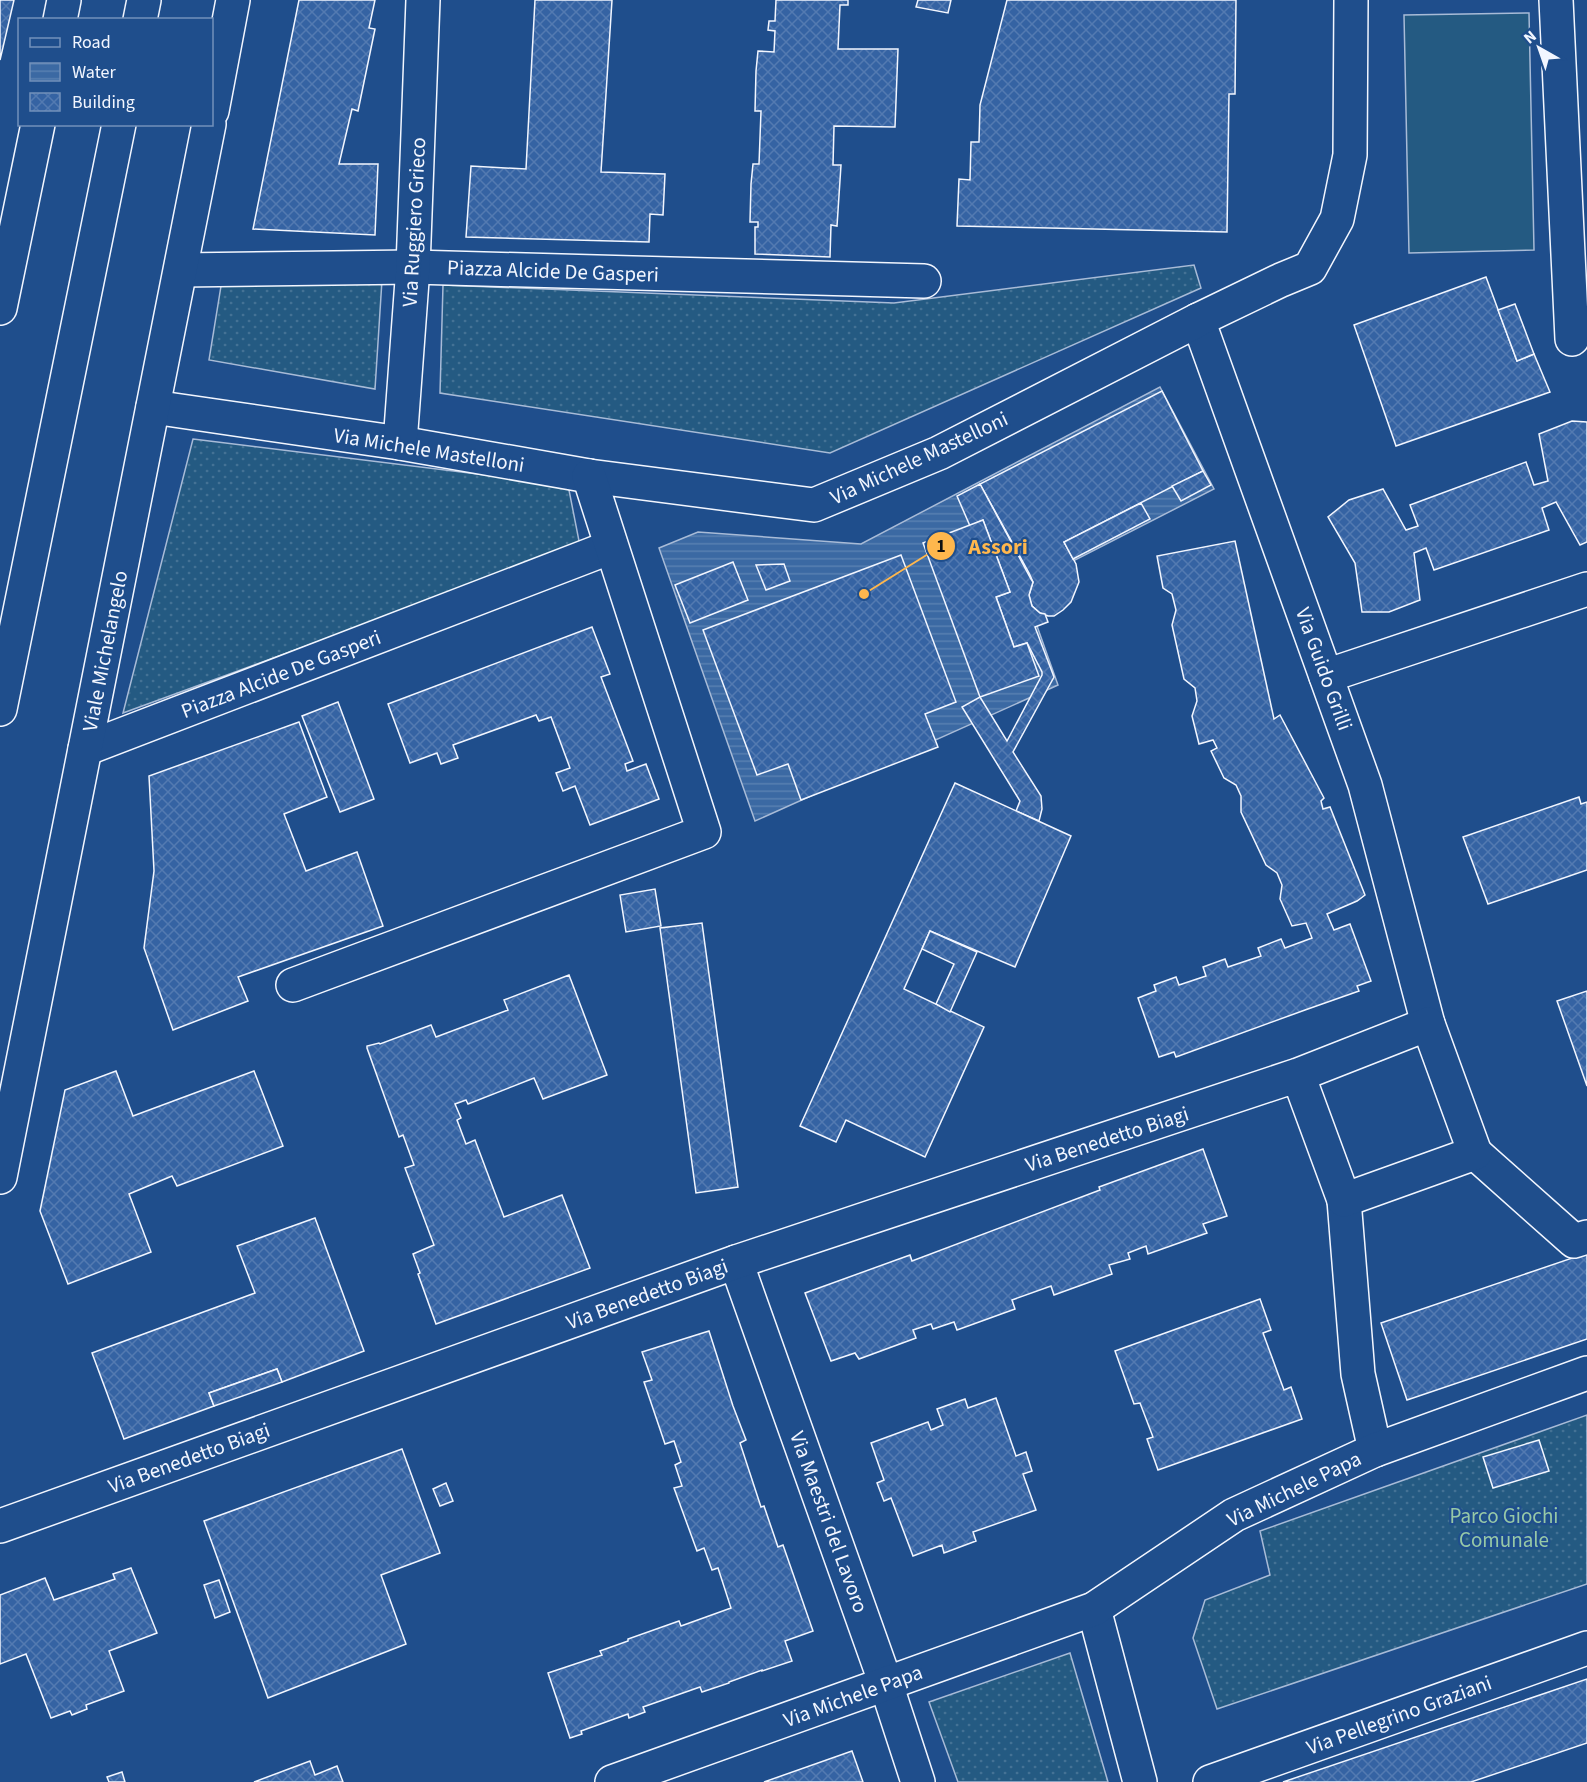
<svg xmlns="http://www.w3.org/2000/svg" width="1587" height="1782" font-family="'Source Sans 3',sans-serif">
  <style>
    .grass { fill: url(#grass-dots); stroke: #a8bbd7; stroke-width: 1.5 }
    .garden { fill: #245a82; stroke: #a8bbd7; stroke-width: 1.5 }
    .water { fill: url(#water-rules); stroke: #a8bbd7; stroke-width: 1.5 }
    .building { fill: url(#building-cross-hatch); stroke: #f2f6ff; stroke-width: 1.5 }
    .lines { fill: none; stroke-linecap: round; stroke-linejoin: round }
    .street-casing { stroke: #f2f6ff; stroke-width: 36 }
    .secondary-casing { stroke: #f2f6ff; stroke-width: 36 }
    .street { stroke: #1f4e8c; stroke-width: 33 }
    .secondary { stroke: #1f4e8c; stroke-width: 33 }
    .labels { text-anchor: middle; stroke-width: 4.5; stroke-linejoin: round; paint-order: stroke }
    .street-label { font-size: 21px; fill: #f2f6ff; stroke: #1f4e8c }
    .park-label { font-size: 21px; fill: #97c8a6; stroke: #1f4e8c }
    .leader { fill: none; stroke: #ffb74d; stroke-width: 2 }
    .callout-dot { fill: #ffb74d; stroke: #1f4e8c; stroke-width: 2 }
    .mark-label { font-size: 18px; text-anchor: middle; font-weight: bold; fill: #111 }
    .callout-label { font-size: 22px; text-anchor: middle; font-weight: bold; fill: #ffb74d; stroke: #1f4e8c; stroke-width: 4.5; stroke-linejoin: round; paint-order: stroke }
  </style>
  <defs>
    <pattern id="grass-dots" width="8" height="8" patternUnits="userSpaceOnUse" patternTransform="scale(1.5)"><rect width="8" height="8" fill="#245a82"/><path d="M2 2h.1M6 6h.1" fill="none" stroke="#447295" stroke-width="1.8" stroke-linecap="round"/></pattern>
    <pattern id="water-rules" width="6" height="5" patternUnits="userSpaceOnUse" patternTransform="scale(1.5)"><rect width="6" height="5" fill="#3b69a3"/><path d="M0 2.5h6" fill="none" stroke="#587fb1"/></pattern>
    <pattern id="building-cross-hatch" width="8" height="8" patternUnits="userSpaceOnUse" patternTransform="scale(1.5)"><rect width="8" height="8" fill="#3563a3"/><path d="M0 0l8 8M0 8l8-8" fill="none" stroke="#537ab1"/></pattern>
  </defs>
  <rect width="100%" height="100%" fill="#1f4e8c"/>
  <g class="grass">
    <path d="M1194,265L1201,288L830,453L440,393L443,285L894,303Z"/>
    <path d="M222,280H382L375,389L209,360Z"/>
    <path d="M193,439L568,485L580,546L123,713Z"/>
    <path d="M1587,1415V1584L1217,1709L1193,1638L1205,1600L1270,1575L1260,1531Z"/>
    <path d="M1070,1653L1108,1782H958L929,1702Z"/>
  </g>
  <path class="garden" d="M1529,13L1534,250L1409,253L1404,15Z"/>
  <path class="water" d="M1160,387L1214,489L1069,563L1037,626L1058,685L755,821L659,548L698,532L861,544Z"/>
  <g class="building">
    <path d="M0,0H14L0,60Z"/>
    <path d="M299,0H375L369,28L375,29L358,111L352,109L339,164H378L375,235L253,229Z"/>
    <path d="M535,0H612L601,172L665,174L663,215L650,214L649,242L466,237L471,166L526,169Z"/>
    <path d="M776,0H848V5H840L838,49H898L895,127L834,126L833,165H841L837,226L831,225L830,257L755,254V227H758V222H750L751,184L753,164H759L761,111H755L756,71L758,51L774,52L775,31L768,30L769,21H775Z"/>
    <path d="M918,0H951L948,13L916,7Z"/>
    <path d="M1007,0H1236L1235,94H1229L1227,232L957,226L959,179L970,180L971,142H979L980,105Z"/>
    <path d="M1486,277L1517,361L1534,354L1550,392L1396,446L1354,325Z"/>
    <path d="M1515,304L1534,354L1517,361L1498,310Z"/>
    <path d="M1162,391L1203,471L1064,542L1076,564L1079,582L1071,602L1063,610L1054,616H1048L1040,613L1032,606L1030,600L1029,595L1033,582L1029,573L980,484Z"/>
    <path d="M1572,421L1587,422V542L1580,545L1556,502L1542,508L1549,530L1434,570L1426,548L1414,553L1420,600L1389,612H1362L1355,563L1328,517L1349,500L1383,489L1406,530L1418,526L1410,505L1526,462L1534,485L1548,481L1539,434Z"/>
    <path d="M1203,471L1211,485L1181,501L1172,486Z"/>
    <path d="M980,484L1031,579L1033,582L1029,595L1032,606L1040,613L1045,614L1048,622L1035,627L1054,677L1013,752L1041,796L1042,809L1039,821L1016,811L1020,801L962,707L980,697L1007,741L1042,675V672L1027,643L1014,647L996,597L1010,592L983,520L970,526L957,496Z"/>
    <path d="M1141,503L1150,519L1073,559L1064,542Z"/>
    <path d="M983,520L1010,592L996,597L1014,647L1027,643L1039,676L980,697L923,543Z"/>
    <path d="M1235,541L1274,719L1280,715L1324,798L1321,801L1323,809L1330,807L1365,895L1357,901L1327,914L1334,930L1350,924L1371,981L1357,986L1359,991L1305,1010L1176,1057L1174,1052L1159,1057L1138,998L1156,991L1154,985L1176,977L1179,985L1206,976L1203,967L1225,959L1228,967L1261,956L1258,948L1281,939L1285,948L1312,938L1306,923L1292,926L1280,899L1282,885L1277,873L1266,865L1241,812V796L1236,785L1224,778L1211,751L1217,748L1213,740L1199,744L1192,716L1197,701L1195,688L1184,679L1172,625L1176,610L1172,594L1163,588L1157,556Z"/>
    <path d="M901,555L956,702L925,714L938,747L801,800L788,764L757,775L703,630Z"/>
    <path d="M733,562L748,600L690,623L675,585Z"/>
    <path d="M784,564L790,581L766,590L756,565Z"/>
    <path d="M592,627L610,674L601,677L633,761L625,764L627,771L646,764L659,799L590,825L575,786L563,791L556,773L570,768L551,717L539,721L536,715L453,745L458,758L441,764L437,753L410,763L388,704Z"/>
    <path d="M338,702L374,799L340,812L302,716Z"/>
    <path d="M299,722L327,797L284,814L306,871L357,852L383,926L238,977L248,1001L173,1030L144,948L154,871L149,776Z"/>
    <path d="M955,783L1071,836L1015,967L930,931L904,989L984,1027L925,1157L846,1120L836,1142L800,1126Z"/>
    <path d="M1579,797L1581,804L1587,802V870L1488,904L1463,837Z"/>
    <path d="M655,889L661,926L626,932L620,895Z"/>
    <path d="M702,923L738,1187L696,1193L660,928Z"/>
    <path d="M930,931L977,952L950,1012L936,1004L954,964L922,949Z"/>
    <path d="M569,975L607,1075L543,1099L534,1078L468,1104L466,1100L455,1104L461,1118L457,1120L466,1144L475,1140L504,1217L562,1195L590,1268L436,1324L418,1274L420,1273L413,1254L434,1245L405,1168L414,1165L403,1135L399,1137L367,1048V1046L379,1043L380,1044L431,1025L436,1037L508,1010L504,1000Z"/>
    <path d="M1587,991V1086L1557,1001Z"/>
    <path d="M116,1071L133,1116L254,1071L283,1146L177,1186L172,1176L129,1194L151,1252L68,1284L40,1211L65,1090Z"/>
    <path d="M1203,1149L1227,1216L1203,1224L1207,1233L1148,1254L1146,1246L1128,1253L1130,1259L1109,1265L1112,1274L1054,1295L1051,1286L1012,1300L1015,1309L957,1330L954,1322L933,1329L931,1324L913,1330L916,1338L859,1359L855,1353L831,1361L805,1293L910,1255L912,1261L1100,1190L1099,1187Z"/>
    <path d="M315,1218L364,1351L282,1382L277,1369L209,1393L214,1406L124,1439L92,1353L255,1293L237,1246Z"/>
    <path d="M1587,1253V1339L1407,1400L1381,1323Z"/>
    <path d="M1260,1299L1271,1330L1263,1333L1284,1390L1291,1387L1302,1419L1158,1470L1147,1439L1153,1437L1140,1403L1134,1404L1115,1351Z"/>
    <path d="M709,1331L733,1406L746,1440L740,1443L761,1507L764,1506L778,1547L783,1545L813,1631L785,1641L792,1661L762,1671V1670L729,1682V1683L702,1692L700,1687L643,1707L645,1712L629,1718L628,1714L581,1731L582,1734L570,1738L548,1673L602,1655L600,1651L628,1641V1639L679,1621L681,1626L731,1608L718,1568L712,1570L704,1548L697,1551L674,1488L682,1486L675,1465L681,1462L674,1441L665,1444L644,1382L652,1380L642,1352Z"/>
    <path d="M277,1369L282,1382L214,1406L209,1393Z"/>
    <path d="M996,1398L1016,1456L1026,1452L1032,1471L1023,1474L1036,1510L973,1532L976,1541L944,1553L942,1545L913,1556L891,1498L884,1501L877,1483L884,1480L871,1443L928,1422L931,1430L943,1425L937,1409L965,1399L968,1408Z"/>
    <path d="M1539,1440L1549,1471L1493,1488L1483,1457Z"/>
    <path d="M402,1449L440,1553L381,1575L406,1644L268,1698L204,1521Z"/>
    <path d="M446,1483L453,1501L440,1506L433,1489Z"/>
    <path d="M131,1568L157,1633L109,1651L124,1691L86,1705L87,1709L72,1715L70,1711L51,1718L26,1654L0,1664V1595L45,1578L54,1600L115,1579L113,1574Z"/>
    <path d="M219,1580L230,1612L215,1618L204,1585Z"/>
    <path d="M1587,1679V1743L1471,1782H1283Z"/>
    <path d="M852,1751L863,1782H764Z"/>
    <path d="M310,1761L315,1775L337,1766L343,1782H254Z"/>
    <path d="M122,1772L125,1782H109L107,1777Z"/>
  </g>
  <g class="lines">
    <defs>
      <g id="street">
        <path d="M1556,0L1572,339"/>
        <path d="M60,20L64,0"/>
        <path d="M212,111L233,0"/>
        <path d="M181,270L413,267L924,281"/>
        <path d="M0,308L38,124"/>
        <path d="M1198,320L1365,785L1428,1024"/>
        <path d="M153,407L400,443L589,476L814,505L939,453L1198,320L1281,280L1310,268L1337,219L1350,155L1351,0"/>
        <path d="M400,443L413,267L423,0"/>
        <path d="M1326,676L1587,589"/>
        <path d="M85,749L611,547"/>
        <path d="M293,985L704,832L589,476"/>
        <path d="M1475,1153L1574,1241L1587,1237"/>
        <path d="M0,1177L209,124"/>
        <path d="M1344,1200L1358,1374L1375,1450"/>
        <path d="M736,1262L886,1684L918,1782"/>
        <path d="M0,1526L736,1262L1298,1075L1428,1024L1475,1153L1344,1200L1298,1075"/>
        <path d="M1094,1609L1140,1782"/>
        <path d="M612,1782L1094,1609L1234,1515L1375,1450L1587,1373"/>
        <path d="M1210,1782L1587,1648"/>
      </g>
      <g id="secondary">
        <path d="M140,20L144,0"/>
        <path d="M0,709L119,124"/>
      </g>
    </defs>
    <use href="#street" class="street-casing"/>
    <use href="#secondary" class="secondary-casing"/>
    <use href="#street" class="street"/>
    <use href="#secondary" class="secondary"/>
  </g>
  <g class="labels">
    <g class="street-label">
      <text transform="translate(414 222) rotate(-87)" y="7">Via Ruggiero Grieco</text>
      <text transform="translate(553 271) rotate(2)" y="7">Piazza Alcide De Gasperi</text>
      <text transform="translate(429 450) rotate(9)" y="7">Via Michele Mastelloni</text>
      <text transform="translate(919 458) rotate(-25)" y="7">Via Michele Mastelloni</text>
      <text transform="translate(105 651) rotate(-79)" y="7">Viale Michelangelo</text>
      <text transform="translate(1324 669) rotate(70)" y="7">Via Guido Grilli</text>
      <text transform="translate(281 674) rotate(-21)" y="7">Piazza Alcide De Gasperi</text>
      <text transform="translate(1107 1139) rotate(-18)" y="7">Via Benedetto Biagi</text>
      <text transform="translate(647 1294) rotate(-20)" y="7">Via Benedetto Biagi</text>
      <text transform="translate(189 1458) rotate(-20)" y="7">Via Benedetto Biagi</text>
      <text transform="translate(1294 1489) rotate(-26)" y="7">Via Michele Papa</text>
      <text transform="translate(829 1522) rotate(70)" y="7">Via Maestri del Lavoro</text>
      <text transform="translate(853 1696) rotate(-20)" y="7">Via Michele Papa</text>
      <text transform="translate(1399 1715) rotate(-20)" y="7">Via Pellegrino Graziani</text>
    </g>
    <g class="park-label">
      <text x="1504" y="1523">Parco Giochi<tspan x="1504" dy="24">Comunale</tspan></text>
    </g>
  </g>
  <path class="leader" d="M864 594L941 546"/>
  <g class="callout-dot">
    <circle cx="864" cy="594" r="6"/>
    <circle cx="941" cy="546" r="15"/>
  </g>
  <g class="mark-label">
    <text x="941" y="552">1</text>
  </g>
  <g class="callout-label">
    <text x="998" y="554">Assori</text>
  </g>
  <rect x="18" y="18" width="195" height="108" fill="#1f4e8c" stroke="#7391ba" stroke-width="1.5"/>
  <rect x="30" y="38" width="30" height="9" fill="#1f4e8c" stroke="#7391ba" stroke-width="1.5"/>
  <text x="72" y="48" font-size="18" fill="#f2f6ff">Road</text>
  <rect x="30" y="63" width="30" height="18" fill="url(#water-rules)" stroke="#7391ba" stroke-width="1.5"/>
  <text x="72" y="78" font-size="18" fill="#f2f6ff">Water</text>
  <rect x="30" y="93" width="30" height="18" fill="url(#building-cross-hatch)" stroke="#7391ba" stroke-width="1.5"/>
  <text x="72" y="108" font-size="18" fill="#f2f6ff">Building</text>
  <g transform="translate(1539 48) rotate(320)" stroke="#1f4e8c" stroke-width="4.5" paint-order="stroke">
  <path d="M0-4.5L10 22L0 15L-10 22Z" fill="#f2f6ff"/>
  <text y="-9" font-size="16" font-weight="bold" text-anchor="middle" fill="#f2f6ff">N</text>
  </g>
</svg>
